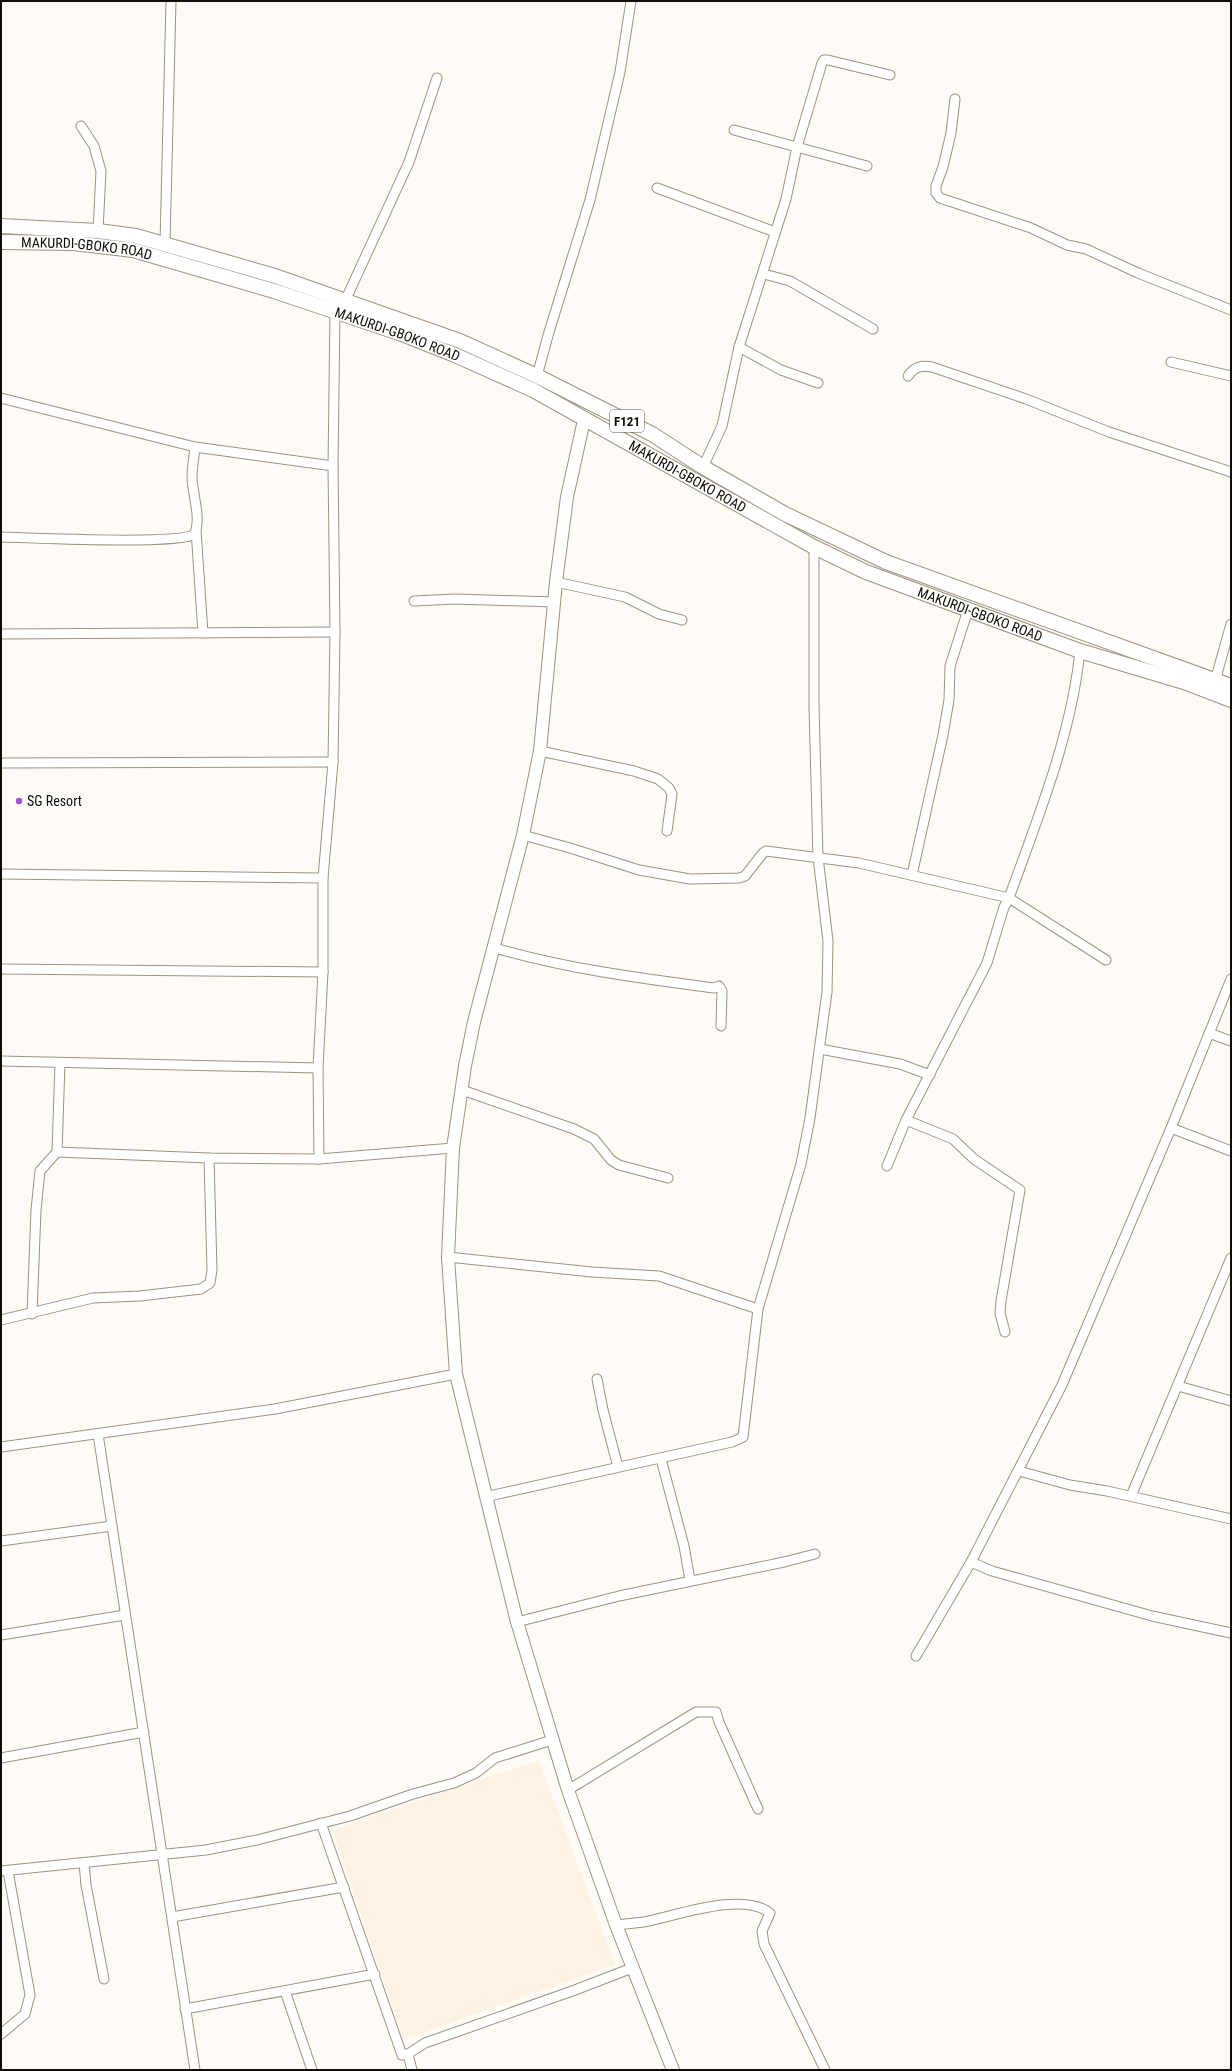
<svg xmlns="http://www.w3.org/2000/svg" width="1232" height="2071" font-family="'Roboto Condensed',sans-serif">
  <style>
    .built { fill: #fef3e3 }
    .lines { fill: none; stroke-linecap: round; stroke-linejoin: round }
    .street-casing { stroke: #9e927f; stroke-width: 11 }
    .secondary-casing { stroke: #9e927f; stroke-width: 14 }
    .primary-casing { stroke: #9e927f; stroke-width: 16 }
    .street { stroke: #fff; stroke-width: 9 }
    .secondary { stroke: #fff; stroke-width: 12 }
    .primary { stroke: #fff; stroke-width: 14 }
    .poi-dot { fill: #9d54c8; stroke: #fff; stroke-width: 1.5 }
    .labels { text-anchor: middle; stroke-width: 3.5; stroke-linejoin: round; paint-order: stroke }
    .shield { fill: #fff; stroke: #585551; stroke-width: 1 }
    .shield-label { font-size: 13px; font-weight: bold; fill: #100c06 }
    .street-label { font-size: 14px; fill: #100c06; stroke: #fff }
    .poi-label { font-size: 14px; fill: #100c06; stroke: #fff; text-anchor: start }
  </style>
  <rect width="100%" height="100%" fill="#fefbf7"/>
  <path class="built" d="M539,1760L615,1964L404,2040L332,1830Z"/>
  <g class="lines">
    <defs>
      <g id="street">
        <path d="M955,99L951,133L943,167L936,186V193L940,198L1031,228L1067,245L1086,249L1138,273L1231,310"/>
        <path d="M81,126L94,146L101,171L98,231"/>
        <path d="M734,130L867,166"/>
        <path d="M657,188L775,232"/>
        <path d="M165,243L171,1"/>
        <path d="M764,274L790,281L873,329"/>
        <path d="M345,301L409,162L437,78"/>
        <path d="M739,347L781,370L818,383"/>
        <path d="M1171,362L1231,376"/>
        <path d="M537,376L549,332L590,200L620,72L631,1"/>
        <path d="M908,376C914,367 921,365 932,367L1026,399L1109,432L1231,472"/>
        <path d="M1,398L195,447L333,466"/>
        <path d="M703,467L722,426L739,347L786,199L797,147L822,63L824,60H828L890,75"/>
        <path d="M196,530L203,633"/>
        <path d="M1,537C29,538 180,545 195,534C201,516 193,497 192,478C192,468 194,457 195,447"/>
        <path d="M556,582L625,597L659,614L682,620"/>
        <path d="M414,601L455,599L554,602"/>
        <path d="M1,634L335,632"/>
        <path d="M1215,681L1231,624"/>
        <path d="M540,751L634,771L658,779L669,788L672,794L667,831"/>
        <path d="M1,763L333,762"/>
        <path d="M523,835L570,848L639,870L690,879L739,878L745,876L763,853L766,851L859,863L1009,898L1106,960"/>
        <path d="M1,874L323,878"/>
        <path d="M912,875L943,735L949,700L950,666L968,610"/>
        <path d="M495,948C568,969 638,978 714,988L719,986L722,991L721,1026"/>
        <path d="M1,969L323,972"/>
        <path d="M1209,1033L1231,1041"/>
        <path d="M820,1049L900,1064L930,1075"/>
        <path d="M1,1061L318,1068"/>
        <path d="M462,1090L574,1129L594,1139L611,1160L619,1165L668,1178"/>
        <path d="M906,1120L953,1139L974,1159L1020,1190L1001,1301L1000,1313L1005,1332"/>
        <path d="M1171,1128L1231,1151"/>
        <path d="M57,1152L209,1158L319,1159L453,1148"/>
        <path d="M319,1159L318,1068L323,972V878L333,762L335,632L333,466L335,311"/>
        <path d="M887,1166L906,1120L987,963L1004,907L1009,898C1038,817 1071,737 1080,651"/>
        <path d="M448,1257L592,1272L659,1276L758,1309"/>
        <path d="M32,1314L36,1210L40,1171L57,1152L60,1063"/>
        <path d="M1,1320L93,1298L140,1296L201,1289L210,1283L212,1270L209,1158"/>
        <path d="M597,1379L603,1410L618,1467"/>
        <path d="M1178,1386L1231,1401"/>
        <path d="M98,1434L195,2070"/>
        <path d="M1,1447L275,1409L456,1374"/>
        <path d="M661,1459L684,1546L690,1580"/>
        <path d="M1019,1471L1070,1485L1107,1491L1231,1519"/>
        <path d="M1131,1496L1231,1258"/>
        <path d="M485,1497L732,1442L743,1437L758,1309L801,1164L810,1118L827,992L828,941L818,857L814,706V547"/>
        <path d="M1,1541L112,1526"/>
        <path d="M971,1562L992,1571L1152,1616L1231,1633"/>
        <path d="M517,1622L619,1596L784,1562L815,1554"/>
        <path d="M1,1635L125,1615"/>
        <path d="M916,1656L971,1562L1062,1385L1171,1128L1231,979"/>
        <path d="M1,1758L144,1732"/>
        <path d="M568,1790L696,1712H716L719,1722L758,1809"/>
        <path d="M321,1823L402,2055L408,2054L425,2043L575,1990L632,1968"/>
        <path d="M84,1863L86,1885L104,1979"/>
        <path d="M1,1871L206,1850L257,1840L350,1816L413,1794L454,1783L476,1773L495,1758L552,1740"/>
        <path d="M172,1917L344,1887"/>
        <path d="M616,1925C625,1924 634,1923 644,1922C676,1916 742,1891 770,1913L762,1931L764,1944L825,2070"/>
        <path d="M285,1991L312,2070"/>
        <path d="M185,2009L375,1974"/>
        <path d="M1,2034L25,2014L30,1995L8,1871"/>
        <path d="M408,2054L412,2070"/>
      </g>
      <path id="secondary" d="M584,420L567,497L556,582L540,751L523,835L474,1022L465,1066L453,1148L448,1257L456,1374L517,1622L568,1790L616,1925L673,2070"/>
      <g id="primary">
        <path d="M1,226L98,231L136,236L275,276L460,341L537,376L652,434L703,467L785,514L886,562L1231,686"/>
        <path id="s1" d="M1,242L73,243L133,250L274,291L402,334L455,355L533,390L814,547L866,572L1080,651L1184,682L1231,700"/>
      </g>
    </defs>
    <use href="#street" class="street-casing"/>
    <use href="#secondary" class="secondary-casing"/>
    <use href="#primary" class="primary-casing"/>
    <use href="#street" class="street"/>
    <use href="#secondary" class="secondary"/>
    <use href="#primary" class="primary"/>
  </g>
  <circle class="poi-dot" cx="19" cy="801" r="4"/>
  <g class="labels">
    <rect class="shield" x="610" y="410" width="34" height="22" rx="3"/>
    <g class="shield-label">
      <text x="627" y="426">F121</text>
    </g>
    <g class="street-label">
      <text dy="5" stroke="none"><textPath href="#s1" startOffset="86">MAKURDI-GBOKO ROAD</textPath></text>
      <text dy="5" stroke="none"><textPath href="#s1" startOffset="410">MAKURDI-GBOKO ROAD</textPath></text>
      <text dy="5" stroke="none"><textPath href="#s1" startOffset="734">MAKURDI-GBOKO ROAD</textPath></text>
      <text dy="5" stroke="none"><textPath href="#s1" startOffset="1058">MAKURDI-GBOKO ROAD</textPath></text>
    </g>
    <g class="poi-label">
      <text x="27" y="806">SG Resort</text>
    </g>
  </g>
  <rect width="1232" height="2071" fill="none" stroke="#100c06" stroke-width="4"/>
</svg>
